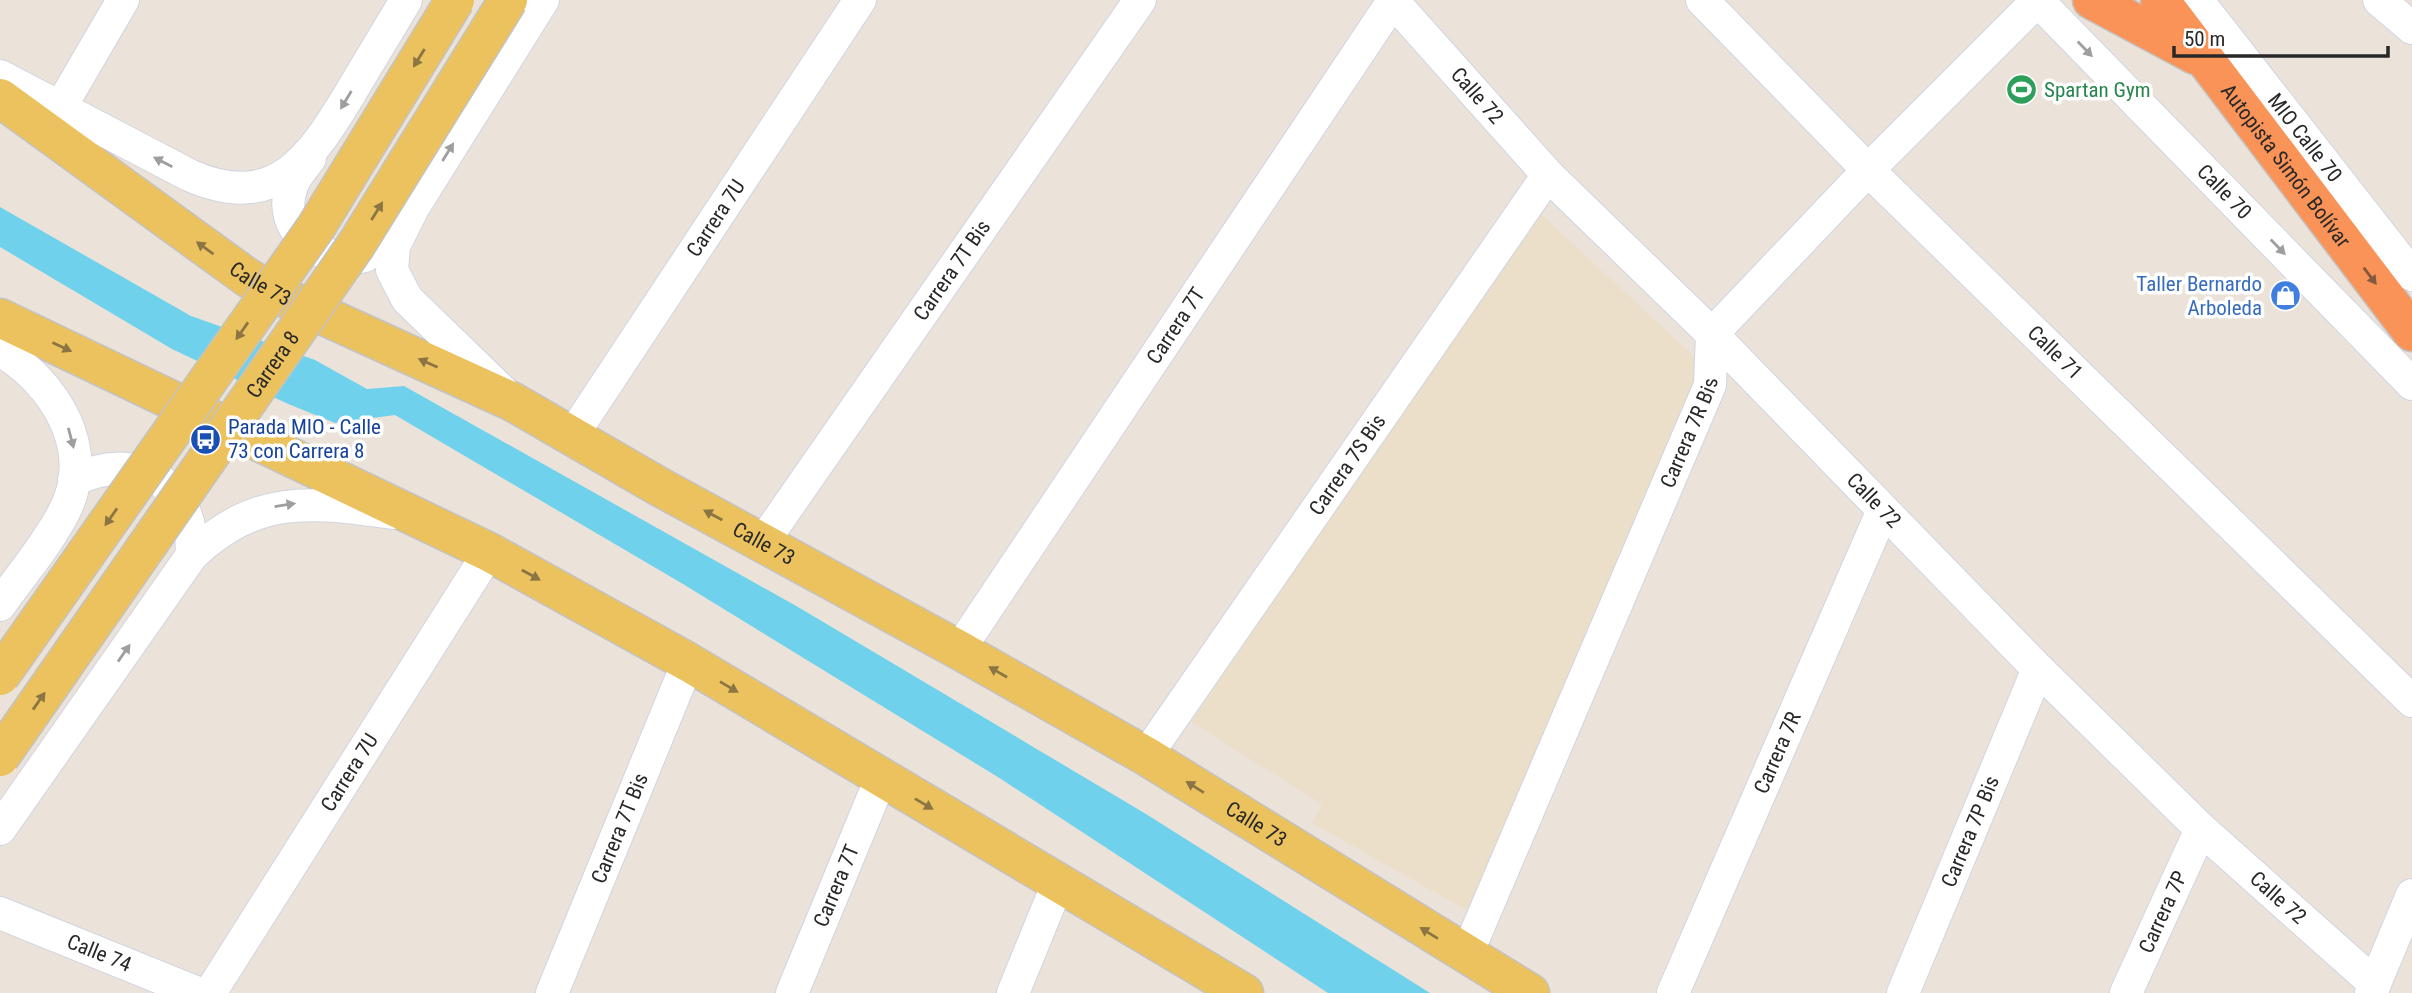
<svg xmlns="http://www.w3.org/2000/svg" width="2412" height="993" font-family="'Roboto Condensed',sans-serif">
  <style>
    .education { fill: #ecdfca }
    .water { fill: #6fd1eb }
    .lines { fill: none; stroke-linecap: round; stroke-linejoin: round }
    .minor-casing { stroke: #d0d4e1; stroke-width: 34 }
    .major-casing { stroke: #c3c3c3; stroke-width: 41 }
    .highway-casing { stroke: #c3c3c3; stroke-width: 41 }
    .minor { stroke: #fff; stroke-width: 32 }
    .major { stroke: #ecc25e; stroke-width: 38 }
    .highway { stroke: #f99357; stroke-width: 38 }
    .major-bridge-casing { stroke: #c3c3c3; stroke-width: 41; stroke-linecap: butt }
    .major-bridge { stroke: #ecc25e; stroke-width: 38 }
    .oneway { fill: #9e9e9e }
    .oneway2 { fill: #8a7543 }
    .oneway3 { fill: #86583d }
    .labels { text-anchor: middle; stroke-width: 7; stroke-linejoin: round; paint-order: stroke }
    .leisure-label { font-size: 21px; fill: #27864d; stroke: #fff; text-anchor: start }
    .street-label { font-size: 21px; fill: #282828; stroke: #fff }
    .shop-label { font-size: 21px; fill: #366cbe; stroke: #fff; text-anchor: end }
    .transit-label { font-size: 21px; fill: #164399; stroke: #fff; text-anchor: start }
  </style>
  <rect width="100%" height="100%" fill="#ebe3da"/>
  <path class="education" d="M1539,212L1699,361L1700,385L1468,911L1312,823L1322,804L1191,722Z"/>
  <path class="water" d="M0,207L191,316L315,360L367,389L404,386L798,607L1146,814L1430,993H1328L1001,779L683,584L395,415L335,423L286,403L172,349L0,247Z"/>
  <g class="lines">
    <defs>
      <g id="minor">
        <path id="s1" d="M1392,0L1548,175L1712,334L2038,669L2201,829L2375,984"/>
        <path id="s2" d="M1702,0L1868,170L2412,701"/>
        <path id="s3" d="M2037,0L2412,384"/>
        <path id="s4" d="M2197,0L2412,275"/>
        <path d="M2379,0L2412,28"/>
        <path d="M0,76L189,175C276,214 311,158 351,92C369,61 388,31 406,0"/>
        <path d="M60,108L123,0"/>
        <path d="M310,158C304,167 295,176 292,186C274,231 326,268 365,256"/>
        <path d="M0,350C54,382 97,449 64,512C47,545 21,575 0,605"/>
        <path d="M502,391L407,299L392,270L394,246L413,208L543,0"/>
        <path id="s5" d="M572,436L860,0"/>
        <path d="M74,480C139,449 193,483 192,555"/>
        <path id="s6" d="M763,542L1140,0"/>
        <path id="s7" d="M959,650L1393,1"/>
        <path id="s8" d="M1146,756L1548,175"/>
        <path d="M0,829L192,555C258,493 311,502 393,513"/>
        <path id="s9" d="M0,913L198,993"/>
        <path id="s10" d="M1466,956L1710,385L1712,334L1868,170L2038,0"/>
        <path id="s11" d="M210,993L489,552"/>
        <path id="s12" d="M552,993L688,662"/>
        <path id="s13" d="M792,993L881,778"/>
        <path d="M1013,993L1058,883"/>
        <path id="s14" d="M1673,993L1883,510"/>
        <path id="s15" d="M1903,993L2038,669"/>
        <path id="s16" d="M2126,993L2201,829"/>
        <path d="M2371,993L2412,895"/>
      </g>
      <g id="major">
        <path id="s17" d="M0,98L248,278L283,297L513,402L658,486L959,650L1146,756L1530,993"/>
        <path d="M0,318L489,552L688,662L1244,993"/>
      </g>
      <g id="highway">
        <path d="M2092,0L2195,55"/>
        <path id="s18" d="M2160,0L2412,332"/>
      </g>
    </defs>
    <use href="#minor" class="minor-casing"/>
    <use href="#major" class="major-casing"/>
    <use href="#highway" class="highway-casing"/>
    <use href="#minor" class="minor"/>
    <use href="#major" class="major"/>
    <use href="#highway" class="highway"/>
    <defs>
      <g id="major-bridge">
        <path d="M0,676L316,227L455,0"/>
        <path id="s19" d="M0,757L356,245L508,0"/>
      </g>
    </defs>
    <use href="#major-bridge" class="major-bridge-casing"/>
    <use href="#major-bridge" class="major-bridge"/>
  </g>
  <defs><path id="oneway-solid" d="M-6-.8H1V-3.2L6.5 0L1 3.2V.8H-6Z" transform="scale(1.75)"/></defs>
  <g class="oneway">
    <use href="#oneway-solid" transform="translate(2085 49) rotate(46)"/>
    <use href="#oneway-solid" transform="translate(346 100) rotate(121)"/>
    <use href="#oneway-solid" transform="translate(448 152) rotate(-58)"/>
    <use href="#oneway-solid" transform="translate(163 162) rotate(-153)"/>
    <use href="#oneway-solid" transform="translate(2278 247) rotate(46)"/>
    <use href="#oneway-solid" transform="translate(71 438) rotate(75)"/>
    <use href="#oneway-solid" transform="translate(285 505) rotate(-9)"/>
    <use href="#oneway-solid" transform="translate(124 653) rotate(-55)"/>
  </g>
  <g class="oneway2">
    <use href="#oneway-solid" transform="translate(419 58) rotate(122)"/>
    <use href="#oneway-solid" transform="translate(377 211) rotate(-58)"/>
    <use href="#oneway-solid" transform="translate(205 248) rotate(-144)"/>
    <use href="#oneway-solid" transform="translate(242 331) rotate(125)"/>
    <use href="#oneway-solid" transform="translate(62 347) rotate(25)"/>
    <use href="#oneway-solid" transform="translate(428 363) rotate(-156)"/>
    <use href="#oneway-solid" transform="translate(713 515) rotate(-152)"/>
    <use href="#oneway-solid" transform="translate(111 517) rotate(125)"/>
    <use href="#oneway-solid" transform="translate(531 575) rotate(29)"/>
    <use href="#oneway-solid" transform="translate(998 672) rotate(-150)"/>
    <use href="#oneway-solid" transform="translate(729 687) rotate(31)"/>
    <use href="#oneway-solid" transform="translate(39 701) rotate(-55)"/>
    <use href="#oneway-solid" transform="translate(1195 787) rotate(-148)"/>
    <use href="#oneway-solid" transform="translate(924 804) rotate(31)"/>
    <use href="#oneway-solid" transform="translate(1429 933) rotate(-148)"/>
  </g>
  <use class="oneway3" href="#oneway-solid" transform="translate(2370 276) rotate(53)"/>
  <defs>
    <symbol id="stadium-disc" viewBox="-11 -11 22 22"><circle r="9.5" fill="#2e9e5b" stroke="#fff"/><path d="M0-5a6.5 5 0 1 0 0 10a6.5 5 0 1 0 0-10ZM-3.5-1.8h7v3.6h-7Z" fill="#fff"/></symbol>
    <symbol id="shop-disc" viewBox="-11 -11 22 22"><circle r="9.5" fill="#3f7fe0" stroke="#fff"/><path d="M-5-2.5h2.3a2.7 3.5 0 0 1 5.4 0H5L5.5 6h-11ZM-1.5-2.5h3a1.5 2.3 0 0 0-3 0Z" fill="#fff"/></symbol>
    <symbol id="bus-disc" viewBox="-11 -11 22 22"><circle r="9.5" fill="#1a4fb4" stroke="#fff"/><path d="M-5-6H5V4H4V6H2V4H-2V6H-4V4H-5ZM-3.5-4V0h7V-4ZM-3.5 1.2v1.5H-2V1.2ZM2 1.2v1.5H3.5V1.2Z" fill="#fff"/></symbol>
  </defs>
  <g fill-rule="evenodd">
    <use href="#stadium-disc" x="2004" y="72" width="35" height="35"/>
    <use href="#shop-disc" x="2268" y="278" width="35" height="35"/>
    <use href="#bus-disc" x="188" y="422" width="35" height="35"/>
  </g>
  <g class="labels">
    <g class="leisure-label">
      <text x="2044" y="97">Spartan Gym</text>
    </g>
    <g class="street-label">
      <text dy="7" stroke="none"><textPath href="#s1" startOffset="128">Calle 72</textPath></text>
      <text dy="7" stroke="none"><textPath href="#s4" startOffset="175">MIO Calle 70</textPath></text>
      <text dy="7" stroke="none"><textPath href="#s18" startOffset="208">Autopista Simón Bolívar</textPath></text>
      <text dy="7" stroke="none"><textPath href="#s3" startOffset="268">Calle 70</textPath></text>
      <text dy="7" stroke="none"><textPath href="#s5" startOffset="261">Carrera 7U</textPath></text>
      <text dy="7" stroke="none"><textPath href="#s6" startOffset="331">Carrera 7T Bis</textPath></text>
      <text dy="7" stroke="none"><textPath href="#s17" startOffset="320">Calle 73</textPath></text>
      <text dy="7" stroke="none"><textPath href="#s7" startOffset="390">Carrera 7T</textPath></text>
      <text dy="7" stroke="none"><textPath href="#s2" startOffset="499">Calle 71</textPath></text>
      <text dy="7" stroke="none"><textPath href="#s19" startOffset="478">Carrera 8</textPath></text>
      <text dy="7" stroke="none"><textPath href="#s10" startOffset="569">Carrera 7R Bis</textPath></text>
      <text dy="7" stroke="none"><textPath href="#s8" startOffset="354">Carrera 7S Bis</textPath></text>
      <text dy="7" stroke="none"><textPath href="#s1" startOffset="695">Calle 72</textPath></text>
      <text dy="7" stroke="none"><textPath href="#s17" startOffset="887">Calle 73</textPath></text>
      <text dy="7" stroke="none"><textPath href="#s14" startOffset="262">Carrera 7R</textPath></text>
      <text dy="7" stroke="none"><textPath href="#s11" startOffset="261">Carrera 7U</textPath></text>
      <text dy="7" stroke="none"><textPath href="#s17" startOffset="1454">Calle 73</textPath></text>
      <text dy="7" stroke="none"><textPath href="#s12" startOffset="178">Carrera 7T Bis</textPath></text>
      <text dy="7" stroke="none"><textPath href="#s15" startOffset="175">Carrera 7P Bis</textPath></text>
      <text dy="7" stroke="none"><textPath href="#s13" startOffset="116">Carrera 7T</textPath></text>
      <text dy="7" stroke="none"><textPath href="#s1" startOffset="1262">Calle 72</textPath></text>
      <text dy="7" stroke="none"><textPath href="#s16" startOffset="89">Carrera 7P</textPath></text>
      <text dy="7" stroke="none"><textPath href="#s9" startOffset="107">Calle 74</textPath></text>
    </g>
    <g class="shop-label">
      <text x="2262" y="291">Taller Bernardo<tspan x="2262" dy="24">Arboleda</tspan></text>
    </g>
    <g class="transit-label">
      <text x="228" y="434">Parada MIO - Calle<tspan x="228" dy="24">73 con Carrera 8</tspan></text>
    </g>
  </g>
  <path d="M2174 46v10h214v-10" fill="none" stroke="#282828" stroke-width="3.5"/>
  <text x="2184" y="46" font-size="21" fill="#282828" stroke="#ffffff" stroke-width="5" paint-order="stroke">50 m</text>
</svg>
